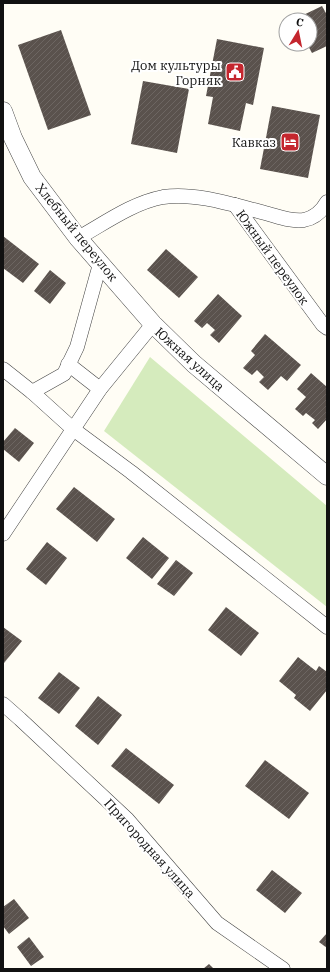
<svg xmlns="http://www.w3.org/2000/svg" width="330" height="972" font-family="'IBM Plex Serif',serif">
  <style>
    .park { fill: #d5ebbd }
    .building { fill: url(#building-hatch) }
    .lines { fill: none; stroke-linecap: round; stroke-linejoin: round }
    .minor-casing { stroke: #444; stroke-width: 15 }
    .tertiary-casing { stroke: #444; stroke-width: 19 }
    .minor { stroke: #fff; stroke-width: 14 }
    .tertiary { stroke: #fff; stroke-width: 18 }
    .labels { text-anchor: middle; stroke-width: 4; stroke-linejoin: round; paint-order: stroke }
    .poi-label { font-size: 13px; fill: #111; stroke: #fff; text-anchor: end }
    .street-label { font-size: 13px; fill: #111; stroke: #fff }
  </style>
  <defs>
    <pattern id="building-hatch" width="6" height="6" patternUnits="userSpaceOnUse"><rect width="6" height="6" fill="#5a524d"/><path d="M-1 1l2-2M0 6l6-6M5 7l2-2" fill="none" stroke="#6d6662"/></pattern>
  </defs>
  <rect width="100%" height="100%" fill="#fffdf5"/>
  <path class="park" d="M150,357L327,506V607L104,431Z"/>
  <g class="building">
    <path d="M322,6L327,15V46L312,53L307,44H310V20H296L295,19Z"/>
    <path d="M61,30L91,115L48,130L18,45Z"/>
    <path d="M217,39L264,48L253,105L246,103L240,131L208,124L213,97L206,96Z"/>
    <path d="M143,81L189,89L177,153L131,144Z"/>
    <path d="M272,106L320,115L308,178L260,169Z"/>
    <path d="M3,236L39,264L23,283L3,268Z"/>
    <path d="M166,249L198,277L179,298L147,270Z"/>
    <path d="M50,270L66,283L50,304L34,291Z"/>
    <path d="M218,294L242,316L219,343L210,335L215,330L207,323L202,328L194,321Z"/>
    <path d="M265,334L301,365L287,381L281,376L268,390L259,382L264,377L257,370L252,375L243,368L255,355L251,351Z"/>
    <path d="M311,373L327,387V419L318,429L312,423L315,420L306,413L303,416L295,409L306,397L297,389Z"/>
    <path d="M15,428L34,443L19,462L3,449V442Z"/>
    <path d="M74,487L115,519L97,542L56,509Z"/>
    <path d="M143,537L169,558L152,579L126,558Z"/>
    <path d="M47,542L67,558L46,585L26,569Z"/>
    <path d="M176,560L193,573L174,596L157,584Z"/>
    <path d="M226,607L259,633L241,656L208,630Z"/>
    <path d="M3,627L22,641L4,663L3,662Z"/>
    <path d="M298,657L316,671L319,666L327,672V690L310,711L294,698L296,695L279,681Z"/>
    <path d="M59,672L80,688L59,714L38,698Z"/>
    <path d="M98,696L122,715L98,745L75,726Z"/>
    <path d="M126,748L174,785L159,804L111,766Z"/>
    <path d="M265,760L309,793L289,819L245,786Z"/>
    <path d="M272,870L302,893L285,913L256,890Z"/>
    <path d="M14,899L29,918L9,934L3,926V907Z"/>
    <path d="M327,933V948L319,942Z"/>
    <path d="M29,937L44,957L31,966L17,947Z"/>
    <path d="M209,964L214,969H203Z"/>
  </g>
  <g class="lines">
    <defs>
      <g id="minor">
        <path d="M235,205L323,325L327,328"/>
        <path d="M78,238C105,223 132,203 163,197C195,192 234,205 265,213C277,216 291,222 304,220C314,218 322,211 327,202"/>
        <path d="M68,364L100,389"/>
        <path d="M3,369L32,392L73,429L131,472L327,627"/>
        <path d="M32,392L64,374L77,347L100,264"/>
        <path d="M3,534L100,389L153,324"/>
        <path d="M3,704L20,719L127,819L217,923L283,969"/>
      </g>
      <path id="tertiary" d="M3,111L13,138L32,177L78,238L153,324L194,364L327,476"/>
    </defs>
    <use href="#minor" class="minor-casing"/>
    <use href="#tertiary" class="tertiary-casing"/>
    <use href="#minor" class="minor"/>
    <use href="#tertiary" class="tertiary"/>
  </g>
  <defs>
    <symbol id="civic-square" viewBox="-11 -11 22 22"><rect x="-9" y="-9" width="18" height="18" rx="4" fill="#c4262e" stroke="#fff"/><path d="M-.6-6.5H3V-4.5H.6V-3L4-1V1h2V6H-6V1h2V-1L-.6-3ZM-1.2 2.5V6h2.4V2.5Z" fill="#fff"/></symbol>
    <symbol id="hotel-square" viewBox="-11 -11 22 22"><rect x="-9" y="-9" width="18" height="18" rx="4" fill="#c4262e" stroke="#fff"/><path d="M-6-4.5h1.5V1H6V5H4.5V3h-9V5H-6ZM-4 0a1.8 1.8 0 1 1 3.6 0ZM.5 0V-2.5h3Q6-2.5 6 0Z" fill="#fff"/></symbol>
  </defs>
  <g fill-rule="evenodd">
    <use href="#civic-square" x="224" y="61" width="22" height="22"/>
    <use href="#hotel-square" x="279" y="131" width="22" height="22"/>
  </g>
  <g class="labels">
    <g class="poi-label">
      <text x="221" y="70">Дом культуры<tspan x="221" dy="15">Горняк</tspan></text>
      <text x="276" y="147">Кавказ</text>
    </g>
    <g class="street-label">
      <text transform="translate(77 232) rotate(51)" y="5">Хлебный переулок</text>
      <text transform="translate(273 257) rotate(54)" y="5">Южный переулок</text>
      <text transform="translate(190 359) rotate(42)" y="5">Южная улица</text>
      <text transform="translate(150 848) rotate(48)" y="5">Пригородная улица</text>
    </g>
  </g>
  <rect width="330" height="972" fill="none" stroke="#111111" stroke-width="8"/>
  <g transform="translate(298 32) rotate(10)"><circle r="19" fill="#ffffff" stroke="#a0a0a0"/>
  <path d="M0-3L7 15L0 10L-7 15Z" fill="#c4262e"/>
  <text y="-6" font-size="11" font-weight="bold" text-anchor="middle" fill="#111111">С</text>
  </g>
</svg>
